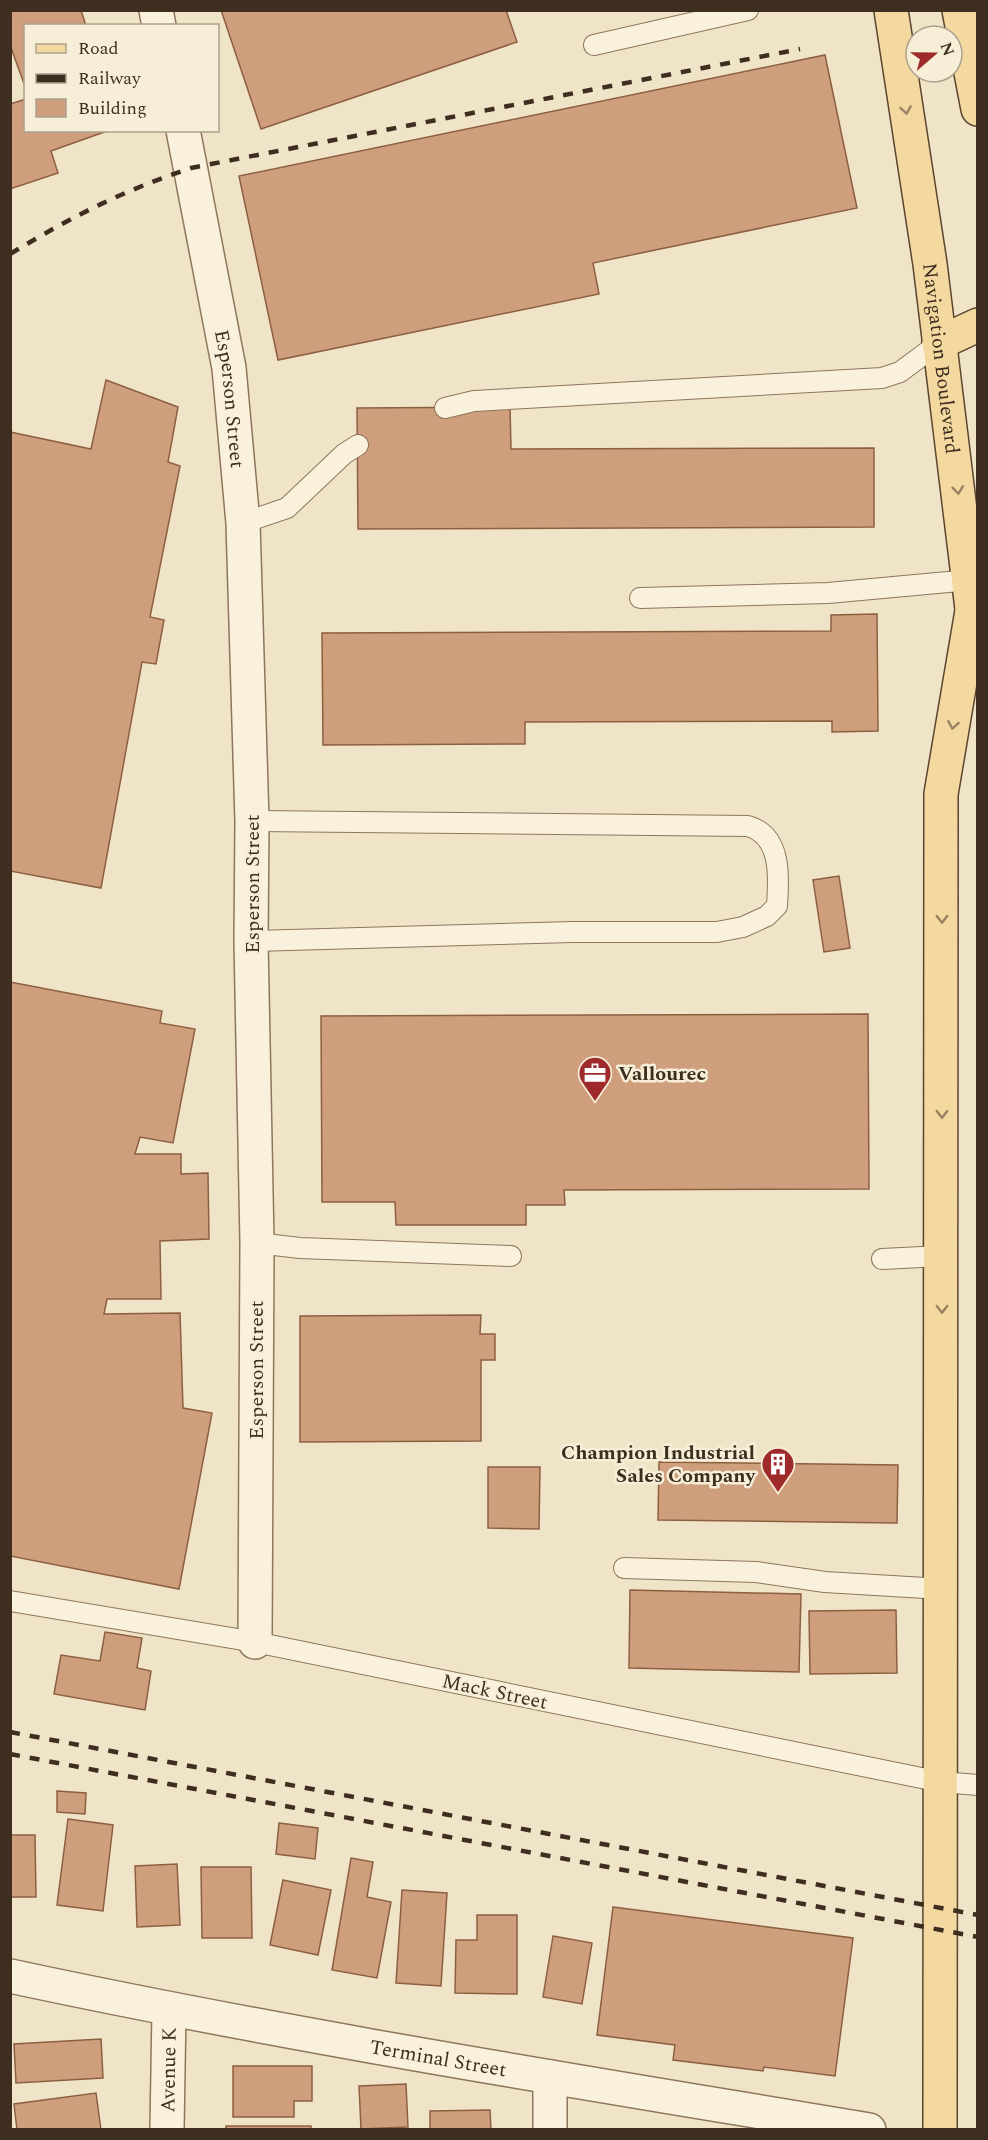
<svg xmlns="http://www.w3.org/2000/svg" width="988" height="2140" font-family="Spectral,serif">
  <style>
    .building { fill: #cf9f7d; stroke: #8d5f41; stroke-width: 1.5 }
    .lines { fill: none; stroke-linecap: round; stroke-linejoin: round }
    .service-casing { stroke: #8d765c; stroke-width: 22 }
    .minor-casing { stroke: #8d765c; stroke-width: 36 }
    .primary-casing { stroke: #5b4430; stroke-width: 36 }
    .service { stroke: #faf1dc; stroke-width: 20 }
    .minor { stroke: #faf1dc; stroke-width: 33 }
    .primary { stroke: #f3d9a0; stroke-width: 33 }
    .rail { stroke: #3d2e20; stroke-width: 4.5; stroke-dasharray: 10 10; stroke-linecap: butt }
    .oneway { stroke: #988460 }
    .labels { text-anchor: middle; stroke-width: 5; stroke-linejoin: round; paint-order: stroke }
    .street-label { font-size: 20px; fill: #3d2e20; stroke: #f7eed8 }
    .poi-label { font-size: 20px; font-weight: bold; fill: #3d2e20; stroke: #f7eed8; text-anchor: start }
  </style>
  <rect width="100%" height="100%" fill="#f0e4c8"/>
  <g class="building">
    <path d="M10,10H81L86,26H26V89L10,45Z"/>
    <path d="M221,10H506L517,42L261,129Z"/>
    <path d="M825,55L857,208L593,263L599,294L278,360L239,176Z"/>
    <path d="M26,99V130H110L51,151L58,173L10,189V104Z"/>
    <path d="M106,380L178,407L168,462L180,466L150,617L164,620L156,664L142,662L101,888L10,871V432L91,449Z"/>
    <path d="M510,407L511,449L874,448V527L358,529L357,408Z"/>
    <path d="M877,614L878,731L832,732V721L525,722V744L323,745L322,633L831,631V615Z"/>
    <path d="M839,876L850,948L824,952L813,880Z"/>
    <path d="M10,982L162,1011L160,1023L195,1029L173,1143L140,1137L135,1154H181V1174L208,1173L209,1239L160,1241L161,1299H107L104,1314L180,1313L183,1408L212,1413L179,1589L10,1556Z"/>
    <path d="M868,1014L869,1189L564,1190L565,1205H526V1225H396L395,1202H322L321,1016Z"/>
    <path d="M481,1315L480,1334H495V1360H481V1441L300,1442V1316Z"/>
    <path d="M659,1462L898,1465L897,1523L658,1520Z"/>
    <path d="M488,1467H540L539,1529L488,1528Z"/>
    <path d="M630,1590L801,1594L799,1672L629,1668Z"/>
    <path d="M896,1610L897,1673L810,1674L809,1611Z"/>
    <path d="M105,1632L142,1638L137,1668L151,1671L145,1710L54,1694L61,1655L100,1661Z"/>
    <path d="M57,1791L86,1793L85,1814L57,1812Z"/>
    <path d="M68,1819L113,1825L103,1911L57,1905Z"/>
    <path d="M279,1823L318,1828L315,1859L276,1854Z"/>
    <path d="M10,1835H35L36,1897H10Z"/>
    <path d="M351,1858L373,1862L367,1897L391,1902L377,1978L332,1970Z"/>
    <path d="M177,1864L180,1925L137,1927L135,1866Z"/>
    <path d="M201,1867H251L252,1938H202Z"/>
    <path d="M283,1880L331,1890L318,1955L270,1945Z"/>
    <path d="M402,1890L447,1893L441,1986L396,1983Z"/>
    <path d="M613,1907L853,1938L835,2076L764,2067L763,2071L673,2060L675,2045L597,2035Z"/>
    <path d="M477,1915H517V1994L455,1993L456,1940H477Z"/>
    <path d="M553,1936L592,1943L582,2004L543,1997Z"/>
    <path d="M101,2039L103,2078L16,2083L14,2044Z"/>
    <path d="M233,2066H312V2101H294V2117H233Z"/>
    <path d="M406,2084L408,2127L361,2129L359,2086Z"/>
    <path d="M96,2093L101,2130H17L14,2104Z"/>
    <path d="M490,2110L491,2130H430V2111Z"/>
    <rect x="226" y="2126" width="85" height="4"/>
  </g>
  <g class="lines">
    <defs>
      <g id="service">
        <path d="M594,45L748,10"/>
        <path d="M445,408L474,401L882,378L900,372L939,343"/>
        <path d="M243,523L287,508L344,454L358,445"/>
        <path d="M640,598L828,593L970,580"/>
        <path d="M251,941L573,932H717L743,927L767,916L777,906C779,877 782,836 748,826L252,821"/>
        <path d="M257,1243L300,1248L511,1256"/>
        <path d="M882,1259L942,1256"/>
        <path d="M624,1568L756,1572L825,1582L942,1589"/>
        <path d="M10,1601L255,1642L941,1782L978,1785"/>
      </g>
      <g id="minor">
        <path d="M156,10L159,26"/>
        <path id="s1" d="M183,130L229,368L243,523L252,821L251,941L257,1243L255,1642"/>
        <path id="s2" d="M10,1976C295,2037 582,2082 869,2130"/>
        <path id="s3" d="M167,2130L169,2010"/>
        <path d="M550,2130V2077"/>
      </g>
      <g id="primary">
        <path id="s4" d="M891,10L930,264L974,625"/>
        <path d="M959,10L978,109"/>
        <path d="M939,343L978,325"/>
        <path d="M940,2130L941,794L973,605"/>
      </g>
    </defs>
    <use href="#service" class="service-casing"/>
    <use href="#minor" class="minor-casing"/>
    <use href="#primary" class="primary-casing"/>
    <use href="#service" class="service"/>
    <use href="#minor" class="minor"/>
    <use href="#primary" class="primary"/>
    <g class="rail">
      <path d="M10,254C73,216 122,191 191,168L800,49"/>
      <path d="M10,1732L978,1915"/>
      <path d="M10,1754L978,1937"/>
    </g>
  </g>
  <defs><path id="oneway-chevron" d="M-2-3.5L2.5 0L-2 3.5" fill="none" stroke-width="1.6" stroke-linecap="round" stroke-linejoin="round" transform="scale(1.5)"/></defs>
  <g class="oneway">
    <use href="#oneway-chevron" transform="translate(906 110) rotate(81)"/>
    <use href="#oneway-chevron" transform="translate(958 490) rotate(83)"/>
    <use href="#oneway-chevron" transform="translate(953 725) rotate(100)"/>
    <use href="#oneway-chevron" transform="translate(942 919) rotate(90)"/>
    <use href="#oneway-chevron" transform="translate(942 1114) rotate(90)"/>
    <use href="#oneway-chevron" transform="translate(942 1309) rotate(90)"/>
  </g>
  <defs>
    <symbol id="office-pin" viewBox="-11 -11 22 30"><path d="M0 17L-7.5 6A9.5 9.5 0 1 1 7.5 6Z" fill="#9e2a2b" stroke="#f7eed8"/><path d="M-6-3h4V-5.5h4V-3h4V5H-6ZM-1-4.5V-3h2v-1.5ZM-6 0V1H6V0Z" fill="#fff"/></symbol>
    <symbol id="building-pin" viewBox="-11 -11 22 30"><path d="M0 17L-7.5 6A9.5 9.5 0 1 1 7.5 6Z" fill="#9e2a2b" stroke="#f7eed8"/><path d="M-4-6H4V6H1V3H-1V6H-4ZM-2.5-4.3h1.7v1.8h-1.7ZM.8-4.3h1.7v1.8H.8ZM-2.5-1h1.7V.8h-1.7ZM.8-1h1.7V.8H.8Z" fill="#fff"/></symbol>
  </defs>
  <g fill-rule="evenodd">
    <use href="#office-pin" x="576" y="1054" width="38" height="52"/>
    <use href="#building-pin" x="759" y="1445" width="38" height="52"/>
  </g>
  <g class="labels">
    <g class="street-label">
      <text dy="7" stroke="none"><textPath href="#s4" startOffset="352">Navigation Boulevard</textPath></text>
      <text dy="7" stroke="none"><textPath href="#s1" startOffset="273">Esperson Street</textPath></text>
      <text transform="translate(252 884) rotate(-90)" y="7">Esperson Street</text>
      <text transform="translate(256 1370) rotate(-90)" y="7">Esperson Street</text>
      <text transform="translate(495 1691) rotate(12)" y="7">Mack Street</text>
      <text dy="7" stroke="none"><textPath href="#s2" startOffset="436">Terminal Street</textPath></text>
      <text dy="7" stroke="none"><textPath href="#s3" startOffset="60">Avenue K</textPath></text>
    </g>
    <g class="poi-label">
      <text x="618" y="1080">Vallourec</text>
      <text x="755" y="1459" text-anchor="end">Champion Industrial<tspan x="755" dy="23">Sales Company</tspan></text>
    </g>
  </g>
  <rect width="988" height="2140" fill="none" stroke="#3d2e20" stroke-width="24"/>
  <rect x="24" y="24" width="195" height="108" fill="#f7eed8" stroke="#ada18e" stroke-width="1.5"/>
  <rect x="36" y="44" width="30" height="9" fill="#f3d9a0" stroke="#ada18e" stroke-width="1.5"/>
  <text x="78" y="54" font-size="18" fill="#3d2e20">Road</text>
  <rect x="36" y="74" width="30" height="9" fill="#3d2e20" stroke="#ada18e" stroke-width="1.5"/>
  <text x="78" y="84" font-size="18" fill="#3d2e20">Railway</text>
  <rect x="36" y="99" width="30" height="18" fill="#cf9f7d" stroke="#ada18e" stroke-width="1.5"/>
  <text x="78" y="114" font-size="18" fill="#3d2e20">Building</text>
  <g transform="translate(934 54) rotate(70)"><circle r="28" fill="#f7eed8" stroke="#ada18e" stroke-width="1.5"/>
  <path d="M0-4.5L10 22L0 15L-10 22Z" fill="#9e2a2b"/>
  <text y="-9" font-size="16" font-weight="bold" text-anchor="middle" fill="#3d2e20">N</text>
  </g>
</svg>
